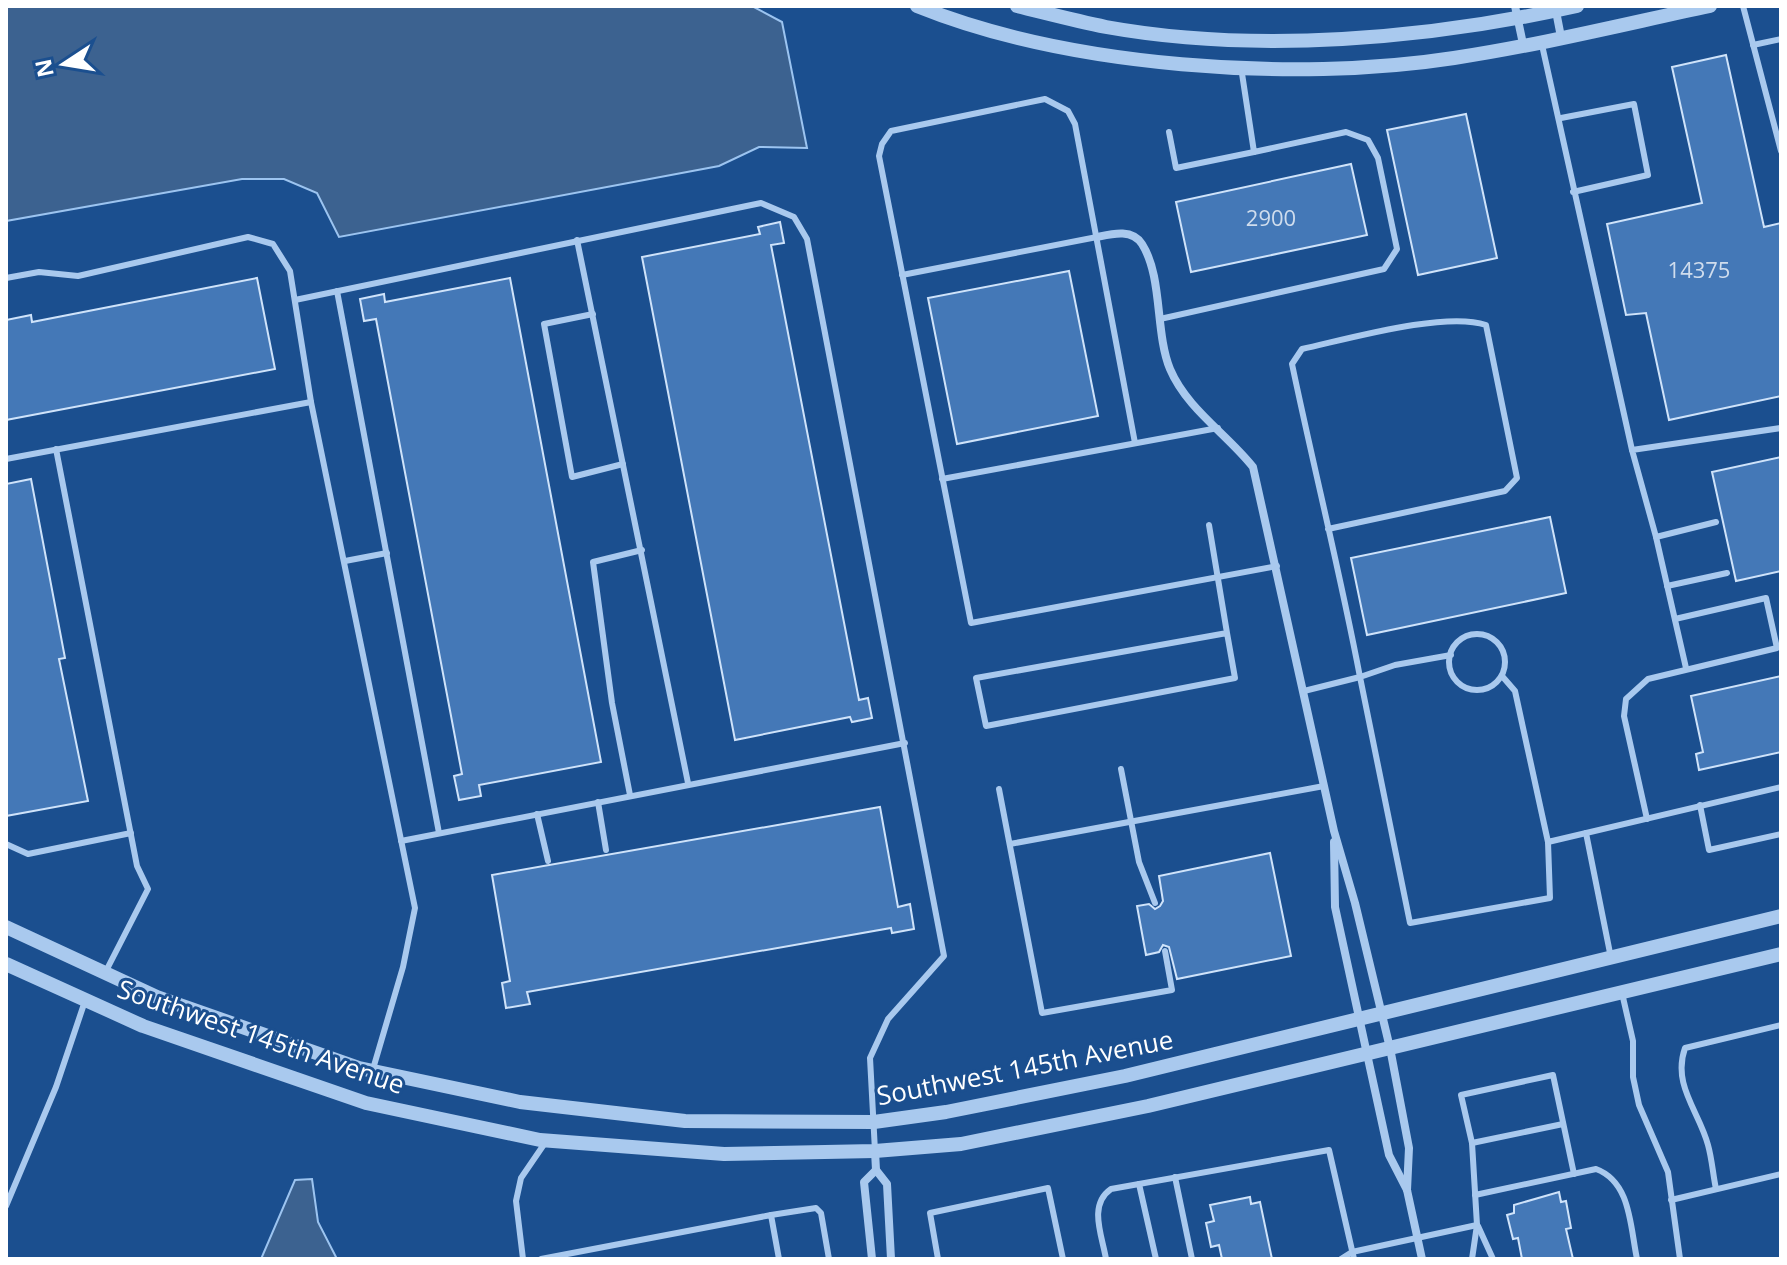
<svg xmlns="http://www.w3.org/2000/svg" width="1787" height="1265" font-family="'Open Sans',sans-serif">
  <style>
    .water { fill: #3c6290; stroke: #9cc4f0; stroke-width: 2 }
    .building { fill: #4478b7; stroke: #cfe3fa; stroke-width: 2 }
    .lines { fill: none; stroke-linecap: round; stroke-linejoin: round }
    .service { stroke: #a9c9ee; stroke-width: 6 }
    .minor { stroke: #a9c9ee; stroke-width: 8 }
    .tertiary { stroke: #a9c9ee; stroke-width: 14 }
    .labels { text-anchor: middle; stroke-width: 6; stroke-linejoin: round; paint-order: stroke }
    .number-label { font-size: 22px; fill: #d0dded }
    .street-label { font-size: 26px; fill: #fff; stroke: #1b4f8f }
  </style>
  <rect width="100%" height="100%" fill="#1b4f8f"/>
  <g class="water">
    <path d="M6,6H752L782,22L807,148L759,147L719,166L339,237L317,193L284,179H242L6,221Z"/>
    <path d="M312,1179L318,1222L337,1259H261L295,1180Z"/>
  </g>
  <g class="building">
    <path d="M1726,55L1764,227L1781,223V396L1669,420L1646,313L1626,315L1607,224L1702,203L1672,67Z"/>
    <path d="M1466,114L1497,258L1418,275L1387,130Z"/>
    <path d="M1351,164L1367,235L1191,272L1176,202Z"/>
    <path d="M780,222L784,243L771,245L859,700L868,698L872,718L852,722L850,717L735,740L642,257L760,234L758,227Z"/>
    <path d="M1069,271L1098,416L957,444L928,298Z"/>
    <path d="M257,278L275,369L6,420V320L31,315L32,322Z"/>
    <path d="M510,278L601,762L479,785L481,796L459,800L454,776L462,774L376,319L364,321L360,299L384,294L385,302Z"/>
    <path d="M1781,457V571L1736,581L1712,472Z"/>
    <path d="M31,479L65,658L59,659L88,801L6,816V484Z"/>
    <path d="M1550,517L1566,593L1367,635L1351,558Z"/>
    <path d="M1781,676V752L1699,770L1696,754L1703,752L1691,696Z"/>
    <path d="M880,807L898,907L910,904L914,929L892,933L891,928L527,992L530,1004L506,1008L502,983L510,981L492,875Z"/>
    <path d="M1270,853L1291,956L1177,979L1169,947L1163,945L1159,952L1146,955L1137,906L1149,904L1155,909L1160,906L1163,901L1159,876Z"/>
    <path d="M1559,1192L1561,1202L1566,1201L1571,1228L1566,1229L1573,1259H1522L1518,1238L1513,1239L1507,1215L1514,1213V1205Z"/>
    <path d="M1250,1197L1251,1204L1260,1202L1272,1259H1222L1219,1245L1211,1247L1206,1223L1214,1221L1210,1205Z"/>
  </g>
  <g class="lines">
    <g class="service">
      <path d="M1743,6L1781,151"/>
      <path d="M1542,45L1632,450"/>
      <path d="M1753,45L1781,39"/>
      <path d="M1561,118L1634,104L1648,175L1573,192"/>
      <path d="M1169,132L1176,168L1254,152"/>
      <path d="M577,240L688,783"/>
      <path d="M902,275L1097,237"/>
      <path d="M6,278L39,272L78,276L248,237L273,244L290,271L311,402L415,908L403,967L373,1069"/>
      <path d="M337,291L439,833"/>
      <path d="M295,300L761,203L794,217L807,239L944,956L888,1019L870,1058L875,1151"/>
      <path d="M593,314L544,324L572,477L623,464"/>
      <path d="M1160,319L1384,269L1397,249L1378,158L1368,140L1346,132L1254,152L1241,67"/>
      <path d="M1135,443L1075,124L1068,111L1045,99L891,131L882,144L879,156L971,623L1277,566"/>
      <path d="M56,449L137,866L148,889L105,973"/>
      <path d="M6,459L311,402"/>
      <path d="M942,479L1218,428"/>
      <path d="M1209,525L1227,633L976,678L986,726L1235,678L1227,633"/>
      <path d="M1656,537L1716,522"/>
      <path d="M345,561L387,553"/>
      <path d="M1667,586L1727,573"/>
      <circle cx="1477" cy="662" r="28"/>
      <path d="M1451,655L1395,665L1360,677L1410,923L1550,898L1548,842"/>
      <path d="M1686,668L1656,537L1632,450L1781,428"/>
      <path d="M1502,676L1515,691L1548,842L1781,787"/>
      <path d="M1304,691L1360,677C1340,572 1314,469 1292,364L1302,349C1348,339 1445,311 1486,325L1517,478L1505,491L1328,529"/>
      <path d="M1121,769L1139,862L1155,903"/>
      <path d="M999,789L1042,1013L1172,990L1165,951"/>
      <path d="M630,795L612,703L593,562L642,550"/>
      <path d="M598,802L606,850"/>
      <path d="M1700,805L1709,850L1781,834"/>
      <path d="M537,814L548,861"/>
      <path d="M1647,819L1624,716L1626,699L1648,679L1777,648L1766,598L1675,619"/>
      <path d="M1586,833L1611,958"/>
      <path d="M401,841L905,743"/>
      <path d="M6,844L28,854L131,833"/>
      <path d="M1010,844L1324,786"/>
      <path d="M1622,993L1633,1041V1077L1639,1105L1668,1172L1680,1259"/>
      <path d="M1472,1143L1563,1124"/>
      <path d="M1175,1177L1192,1259"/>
      <path d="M1139,1184L1156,1259"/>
      <path d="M1716,1189C1713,1175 1712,1159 1708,1145C1699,1111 1672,1085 1685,1048L1781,1025"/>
      <path d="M1475,1195L1596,1169C1631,1182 1630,1226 1637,1259"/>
      <path d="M1671,1200L1781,1174"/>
      <path d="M6,1206L56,1087L85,1001"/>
      <path d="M771,1215L816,1208L821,1213L829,1259"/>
      <path d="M1478,1226L1493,1259"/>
      <path d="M523,1259L516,1201L521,1178L547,1140"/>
      <path d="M541,1259L771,1215L779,1259"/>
      <path d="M938,1259L930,1213L1048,1188L1063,1259"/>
      <path d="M1106,1259C1102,1235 1088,1205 1111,1189L1329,1150L1354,1259"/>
      <path d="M1341,1259L1352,1252L1477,1225"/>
      <path d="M1472,1259L1477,1225L1472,1143L1461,1095L1553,1075L1574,1174"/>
    </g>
    <g class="minor">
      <path d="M1515,6L1523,44"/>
      <path d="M1555,6L1561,37"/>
      <path d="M1097,237C1111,234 1132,228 1142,244C1163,277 1155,333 1170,369C1187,409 1227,434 1253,467L1334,831L1355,903L1390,1048L1409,1148L1407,1190L1422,1259"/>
      <path d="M1334,842L1335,907L1389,1155L1407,1190"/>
      <path d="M875,1151L876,1170L887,1184L891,1259"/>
      <path d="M872,1259L864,1182L876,1170"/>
    </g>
    <g class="tertiary">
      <path d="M917,6C1068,67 1293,83 1454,58C1540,45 1625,24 1710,6"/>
      <path d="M1017,6C1046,13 1076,21 1106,27C1256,54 1429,39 1577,6"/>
      <path d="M6,927L157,997L359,1068L520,1102L685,1121L874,1122L946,1112L1125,1076L1781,916"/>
      <path d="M6,964L143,1026L366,1103L540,1140L724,1154L875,1151L961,1144L1148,1106L1781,954"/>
    </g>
  </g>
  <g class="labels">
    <g class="number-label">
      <text x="1271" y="226">2900</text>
      <text x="1699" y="278">14375</text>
    </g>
    <g class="street-label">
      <text transform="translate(261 1037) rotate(19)" y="9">Southwest 145th Avenue</text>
      <text transform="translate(1025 1068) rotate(-11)" y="9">Southwest 145th Avenue</text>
    </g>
  </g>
  <rect width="1787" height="1265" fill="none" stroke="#ffffff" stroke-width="16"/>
  <g transform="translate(64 64) rotate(258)" stroke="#1b4f8f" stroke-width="6" paint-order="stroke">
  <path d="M0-6L14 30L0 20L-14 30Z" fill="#ffffff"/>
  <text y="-12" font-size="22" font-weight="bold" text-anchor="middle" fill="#ffffff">N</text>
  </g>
</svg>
